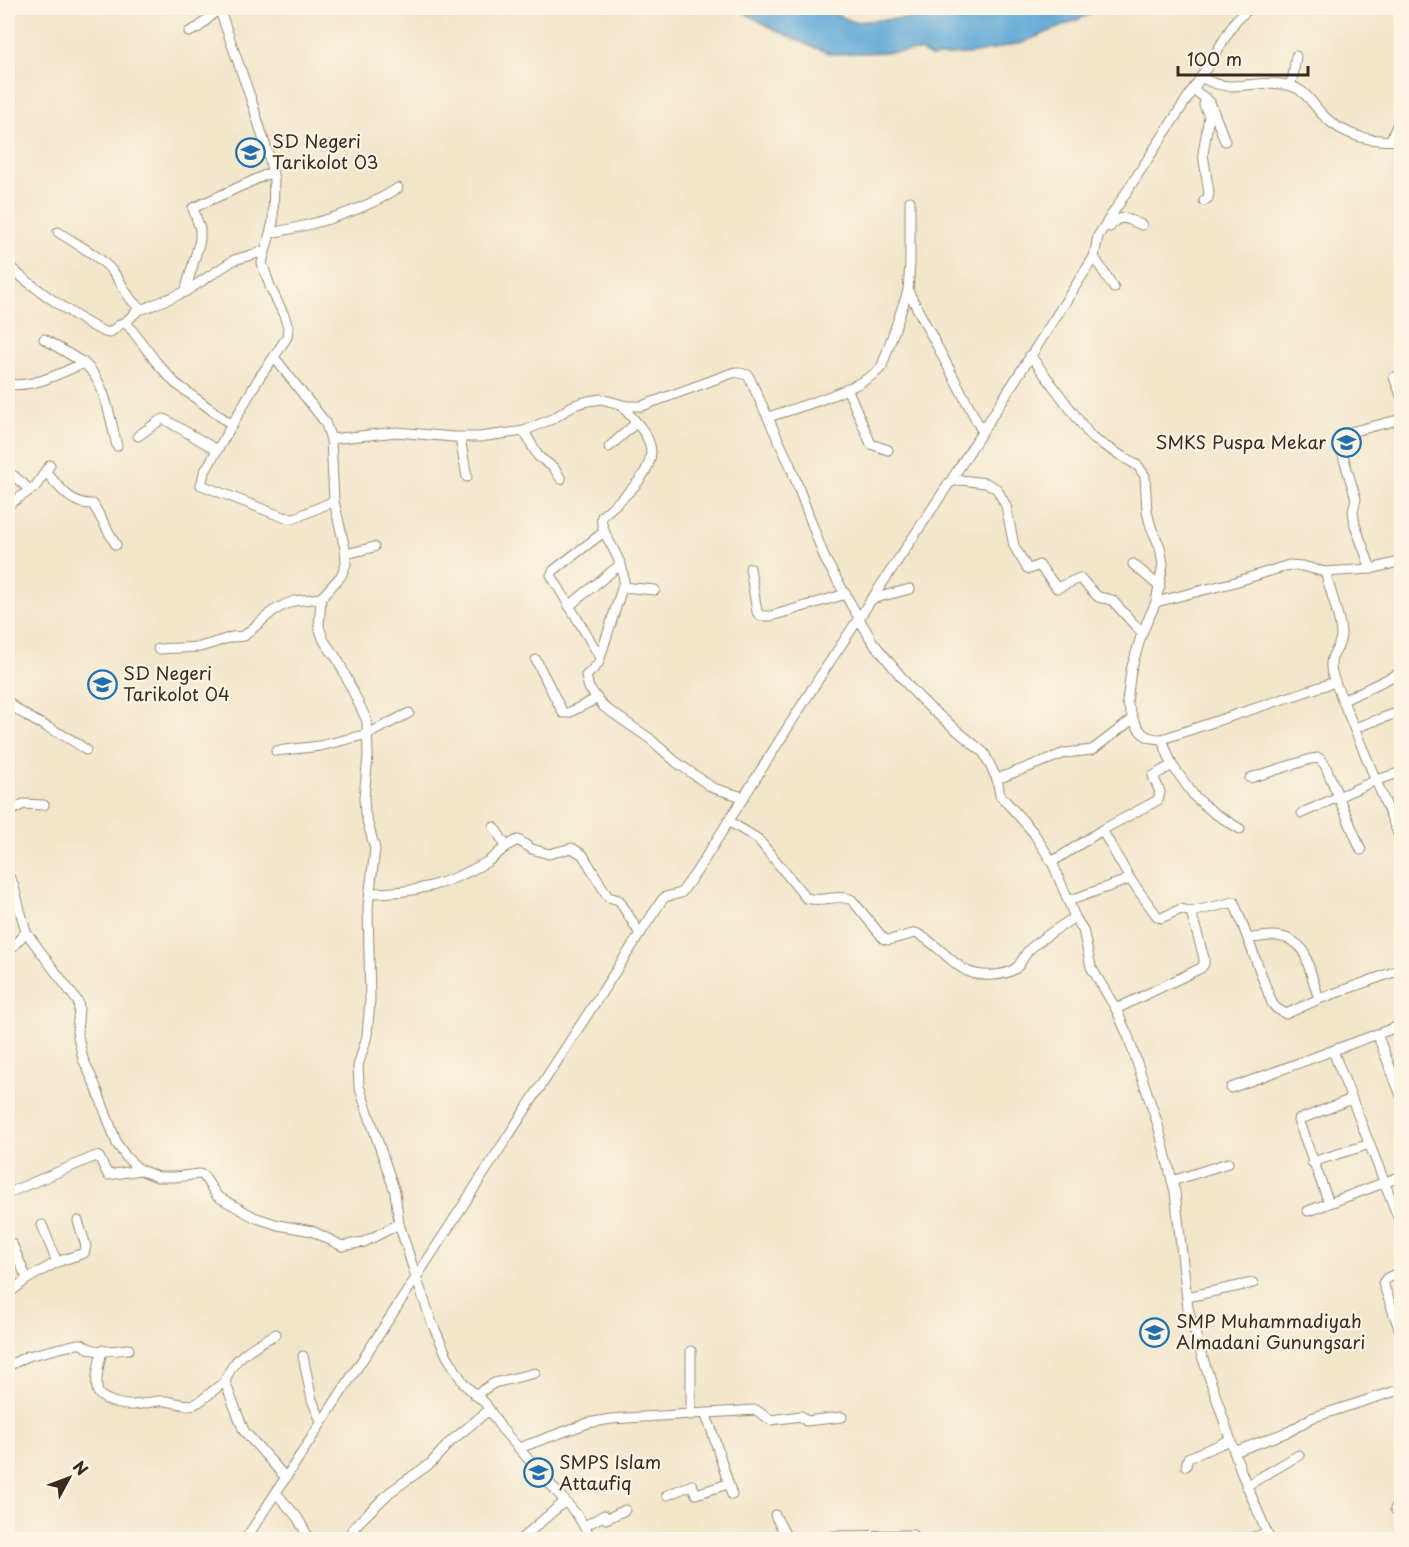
<svg xmlns="http://www.w3.org/2000/svg" width="1409" height="1547" font-family="'Playpen Sans',sans-serif">
  <style>
    .water { fill: #5fa8d7; stroke: #4d697a; stroke-width: 1.5 }
    .lines { fill: none; stroke-linecap: round; stroke-linejoin: round }
    .minor-casing { stroke: #968874; stroke-width: 11 }
    .minor { stroke: #fff; stroke-width: 9 }
    .labels { text-anchor: middle; stroke-width: 4.5; stroke-linejoin: round; paint-order: stroke }
    .poi-label { font-size: 18px; fill: #3b2a1e; stroke: #fcf5e5; text-anchor: start }
  </style>
  <rect width="100%" height="100%" fill="#fcf5e5"/>
  <filter id="ink" filterUnits="userSpaceOnUse"><feTurbulence type="fractalNoise" baseFrequency=".0167" numOctaves="2"/><feDisplacementMap in="SourceGraphic" scale="12" xChannelSelector="R" yChannelSelector="G"/><feConvolveMatrix kernelMatrix="1 2 1 2 8 2 1 2 1" color-interpolation-filters="sRGB"/></filter>
  <filter id="wash" filterUnits="userSpaceOnUse"><feTurbulence type="fractalNoise" baseFrequency=".008" numOctaves="4" result="noise"/><feDisplacementMap in="SourceGraphic" scale="24" xChannelSelector="R" yChannelSelector="G"/><feGaussianBlur stdDeviation="1.35" result="paint"/><feColorMatrix in="noise" values="0 0 0 0 0 0 0 0 0 0 0 0 0 0 0 0 0 1.4 0 .05"/><feComposite in="paint" operator="in"/></filter>
  <g filter="url(#wash)">
    <rect width="100%" height="100%" fill="#f2e6ca"/>
    <path class="water" d="M736,8H820L854,22L933,16L961,8H1102L1077,20L1024,42L977,53L931,57L921,51L832,54L810,46L772,28Z"/>
  </g>
  <g filter="url(#ink)">
    <g class="lines">
      <defs>
        <g id="minor">
          <path d="M219,8L251,99L269,157L274,179L273,222L262,263L271,289L284,315L288,327L287,337L274,357L325,422L331,439L334,501L345,549L346,564L341,576L321,598L319,627L324,641L338,660L367,721L368,756L364,798L365,813L375,849L368,907L370,1000L367,1036L358,1066L359,1086L395,1192L399,1224L416,1277L432,1323L447,1356L464,1384L485,1403L501,1428L578,1516L592,1540"/>
          <path d="M189,32L199,27L219,8"/>
          <path d="M1201,77L1236,20L1250,8"/>
          <path d="M1290,85L1293,76L1296,56"/>
          <path d="M1193,89L1210,102L1225,141"/>
          <path d="M1391,139L1402,115"/>
          <path d="M1204,201L1208,198L1209,193L1203,154L1209,116L1204,105L1206,98"/>
          <path d="M1110,227C1120,212 1128,220 1142,225"/>
          <path d="M58,232C76,244 99,255 113,272C123,283 129,304 143,309L185,292L234,260L265,251"/>
          <path d="M271,233C313,225 362,212 398,188"/>
          <path d="M1094,257L1114,288"/>
          <path d="M8,265C22,279 93,331 109,333L122,323L128,325L157,363L175,383L232,425"/>
          <path d="M908,291L982,431"/>
          <path d="M185,292L200,240V229L193,208L272,172"/>
          <path d="M125,323L140,308"/>
          <path d="M1030,355L1092,438L1138,466L1145,476L1147,512L1151,527L1160,547L1163,564L1156,602L1142,633L1131,670L1127,702L1133,719"/>
          <path d="M274,357L259,378L204,473L201,485L283,517L295,518L334,501"/>
          <path d="M84,363C106,382 110,419 117,446"/>
          <path d="M1394,377L1402,398"/>
          <path d="M8,384C33,388 61,373 84,363L44,339"/>
          <path d="M847,388L871,444L888,450"/>
          <path d="M621,405C630,416 644,428 649,442C660,471 620,500 602,516C598,533 624,556 624,582L598,664L586,676L589,688L604,707L649,738L676,762L713,788L743,797"/>
          <path d="M768,417C794,409 868,387 882,366L908,291L910,263V201"/>
          <path d="M524,431L538,456L554,468L561,479"/>
          <path d="M138,436L159,421L164,419L217,450"/>
          <path d="M460,438L467,477"/>
          <path d="M331,439L397,432L453,437H479L524,431L554,418L574,405L588,401L601,399L627,406H642L735,372L748,375L790,465L825,559L872,641L912,690L929,707L984,753L997,779L1000,795L1033,832L1052,862L1075,917L1083,930L1091,967L1116,1009L1128,1036L1158,1125L1175,1192L1188,1308L1198,1344L1242,1474L1270,1540"/>
          <path d="M609,447L636,423"/>
          <path d="M45,471C59,486 70,505 93,504L116,545"/>
          <path d="M8,482L14,476L30,490"/>
          <path d="M950,482L961,480L986,483L997,489L1006,506L1014,546L1027,568L1030,569L1039,565L1057,588L1080,578L1098,597L1112,600L1142,633"/>
          <path d="M8,505L35,487L50,465"/>
          <path d="M346,554L374,547"/>
          <path d="M1133,564L1160,587"/>
          <path d="M750,568L757,612L761,616H771L846,594"/>
          <path d="M1371,569L1355,525L1353,511L1356,499L1338,439L1342,434L1402,419"/>
          <path d="M1325,572C1330,589 1340,617 1341,633C1341,656 1323,652 1335,682"/>
          <path d="M622,587L655,590"/>
          <path d="M871,599L910,589"/>
          <path d="M1156,602L1235,582L1289,565L1302,566L1325,572L1371,569L1402,561"/>
          <path d="M569,606L621,564"/>
          <path d="M158,649L200,647L232,637L244,636L273,611L282,606L294,601L321,598"/>
          <path d="M600,657L551,575L554,570L604,532"/>
          <path d="M536,660L563,713H568L596,699"/>
          <path d="M1344,700L1402,672"/>
          <path d="M8,701C30,724 62,730 86,750"/>
          <path d="M1354,728L1397,713"/>
          <path d="M276,751L320,746L368,734L409,713"/>
          <path d="M1172,765L1195,797L1214,813L1240,829"/>
          <path d="M1250,778L1311,759L1319,758L1325,765L1361,850"/>
          <path d="M997,779L1065,753L1092,750L1133,719C1140,733 1145,739 1162,739L1335,682L1402,843"/>
          <path d="M8,813L23,804L44,805"/>
          <path d="M1302,813L1374,781L1402,772"/>
          <path d="M728,821L758,839L806,898C821,903 839,893 852,900L884,939L889,940L916,933C936,942 948,961 967,971C980,977 1004,977 1016,968C1022,963 1024,954 1030,949C1043,937 1060,927 1075,917"/>
          <path d="M494,827L506,846"/>
          <path d="M1102,830L1130,879L1157,916L1161,918L1181,909L1191,912L1234,902L1272,1003L1276,1008L1286,1014L1319,999L1402,969"/>
          <path d="M1052,862L1102,830L1158,800L1160,792L1153,776L1172,765L1162,739"/>
          <path d="M8,875L13,884L26,932L78,1002L79,1008L77,1032L83,1059L96,1087L117,1144L127,1158L140,1170L158,1177H175L199,1174L203,1175L217,1196L254,1217L278,1225L312,1231L342,1246L364,1242L399,1224"/>
          <path d="M370,893C416,893 446,885 487,862C498,855 505,845 518,840L532,849L549,854L572,848L583,855L608,897L619,900L640,934"/>
          <path d="M1068,901L1130,879"/>
          <path d="M1248,939C1270,935 1289,932 1304,951L1319,999"/>
          <path d="M8,952L26,932"/>
          <path d="M1116,1009L1201,968L1204,964V958L1191,912"/>
          <path d="M1377,1034L1402,1098"/>
          <path d="M1333,1051L1402,1227"/>
          <path d="M1231,1088L1402,1025"/>
          <path d="M1312,1162L1370,1144"/>
          <path d="M1172,1181L1228,1163"/>
          <path d="M8,1193L96,1156L99,1157L108,1175L140,1170"/>
          <path d="M1329,1203L1298,1120L1352,1099"/>
          <path d="M1308,1211L1402,1176"/>
          <path d="M42,1225L57,1262"/>
          <path d="M12,1244L27,1279"/>
          <path d="M1402,1271L1387,1278L1383,1283L1402,1337"/>
          <path d="M8,1294L27,1279L57,1262L84,1253L86,1246L78,1221"/>
          <path d="M1187,1297L1253,1283"/>
          <path d="M276,1334C254,1346 232,1357 225,1382L244,1431L286,1478"/>
          <path d="M102,1350C100,1362 94,1380 98,1392C100,1397 104,1398 108,1400C129,1409 138,1404 158,1401C172,1399 182,1408 195,1404C206,1399 214,1388 225,1382"/>
          <path d="M303,1356L312,1400L321,1421"/>
          <path d="M8,1366L28,1356L77,1344H82C95,1355 113,1350 129,1349"/>
          <path d="M475,1395L494,1383L535,1373"/>
          <path d="M705,1414L711,1428L732,1495"/>
          <path d="M691,1415V1351"/>
          <path d="M519,1448L588,1423L611,1419L756,1410L771,1420L801,1416L806,1421L842,1417"/>
          <path d="M1234,1452L1290,1431L1311,1418L1402,1389"/>
          <path d="M1186,1466L1188,1458L1230,1440"/>
          <path d="M1246,1486L1299,1455"/>
          <path d="M277,1494L297,1517L310,1540"/>
          <path d="M667,1495L692,1485L696,1494L728,1484"/>
          <path d="M1395,1509L1402,1502"/>
          <path d="M775,1515L788,1540"/>
          <path d="M585,1526L604,1515L606,1519L625,1510"/>
          <path d="M245,1540L662,900L665,897L681,893L697,871L821,675L950,482L1094,257L1098,236L1201,77C1232,97 1260,76 1291,86C1305,90 1312,103 1321,113C1335,129 1358,139 1379,140C1386,141 1394,140 1402,140"/>
          <path d="M345,1540L358,1523L390,1492L431,1463L450,1442L489,1410"/>
          <path d="M520,1540L565,1501"/>
          <path d="M818,1540L834,1536L913,1535"/>
          <path d="M1241,1540L1266,1534"/>
        </g>
      </defs>
      <use href="#minor" class="minor-casing"/>
      <use href="#minor" class="minor"/>
    </g>
  </g>
  <defs>
    <symbol id="school-ring" viewBox="-11 -11 22 22"><circle r="9.5" fill="#fcf5e5" stroke="#1f6fb2" stroke-width="1.5"/><path d="M0-5L7-2L0 1L-7-2ZM-4 1L0 2.5L4 1V4Q0 6-4 4Z" fill="#1f6fb2"/></symbol>
  </defs>
  <g fill-rule="evenodd">
    <use href="#school-ring" x="234" y="136" width="33" height="33"/>
    <use href="#school-ring" x="1330" y="426" width="33" height="33"/>
    <use href="#school-ring" x="86" y="668" width="33" height="33"/>
    <use href="#school-ring" x="1138" y="1316" width="33" height="33"/>
    <use href="#school-ring" x="522" y="1456" width="33" height="33"/>
  </g>
  <g class="labels">
    <g class="poi-label">
      <text x="272" y="148">SD Negeri<tspan x="272" dy="21">Tarikolot 03</tspan></text>
      <text x="1326" y="449" text-anchor="end">SMKS Puspa Mekar</text>
      <text x="123" y="680">SD Negeri<tspan x="123" dy="21">Tarikolot 04</tspan></text>
      <text x="1176" y="1328">SMP Muhammadiyah<tspan x="1176" dy="21">Almadani Gunungsari</tspan></text>
      <text x="559" y="1469">SMPS Islam<tspan x="559" dy="21">Attaufiq</tspan></text>
    </g>
  </g>
  <rect width="1409" height="1547" fill="none" stroke="#fcf5e5" stroke-width="30"/>
  <g transform="translate(69 1478) rotate(49)" stroke="#fcf5e5" stroke-width="4.5" paint-order="stroke">
  <path d="M0-4.5L10 22L0 15L-10 22Z" fill="#3b2a1e"/>
  <text y="-9" font-size="16" font-weight="bold" text-anchor="middle" fill="#3b2a1e">N</text>
  </g>
  <path d="M1178 66v9h130v-9" fill="none" stroke="#3b2a1e" stroke-width="3"/>
  <text x="1187" y="66" font-size="18" fill="#3b2a1e" stroke="#fcf5e5" stroke-width="4.5" paint-order="stroke">100 m</text>
</svg>
